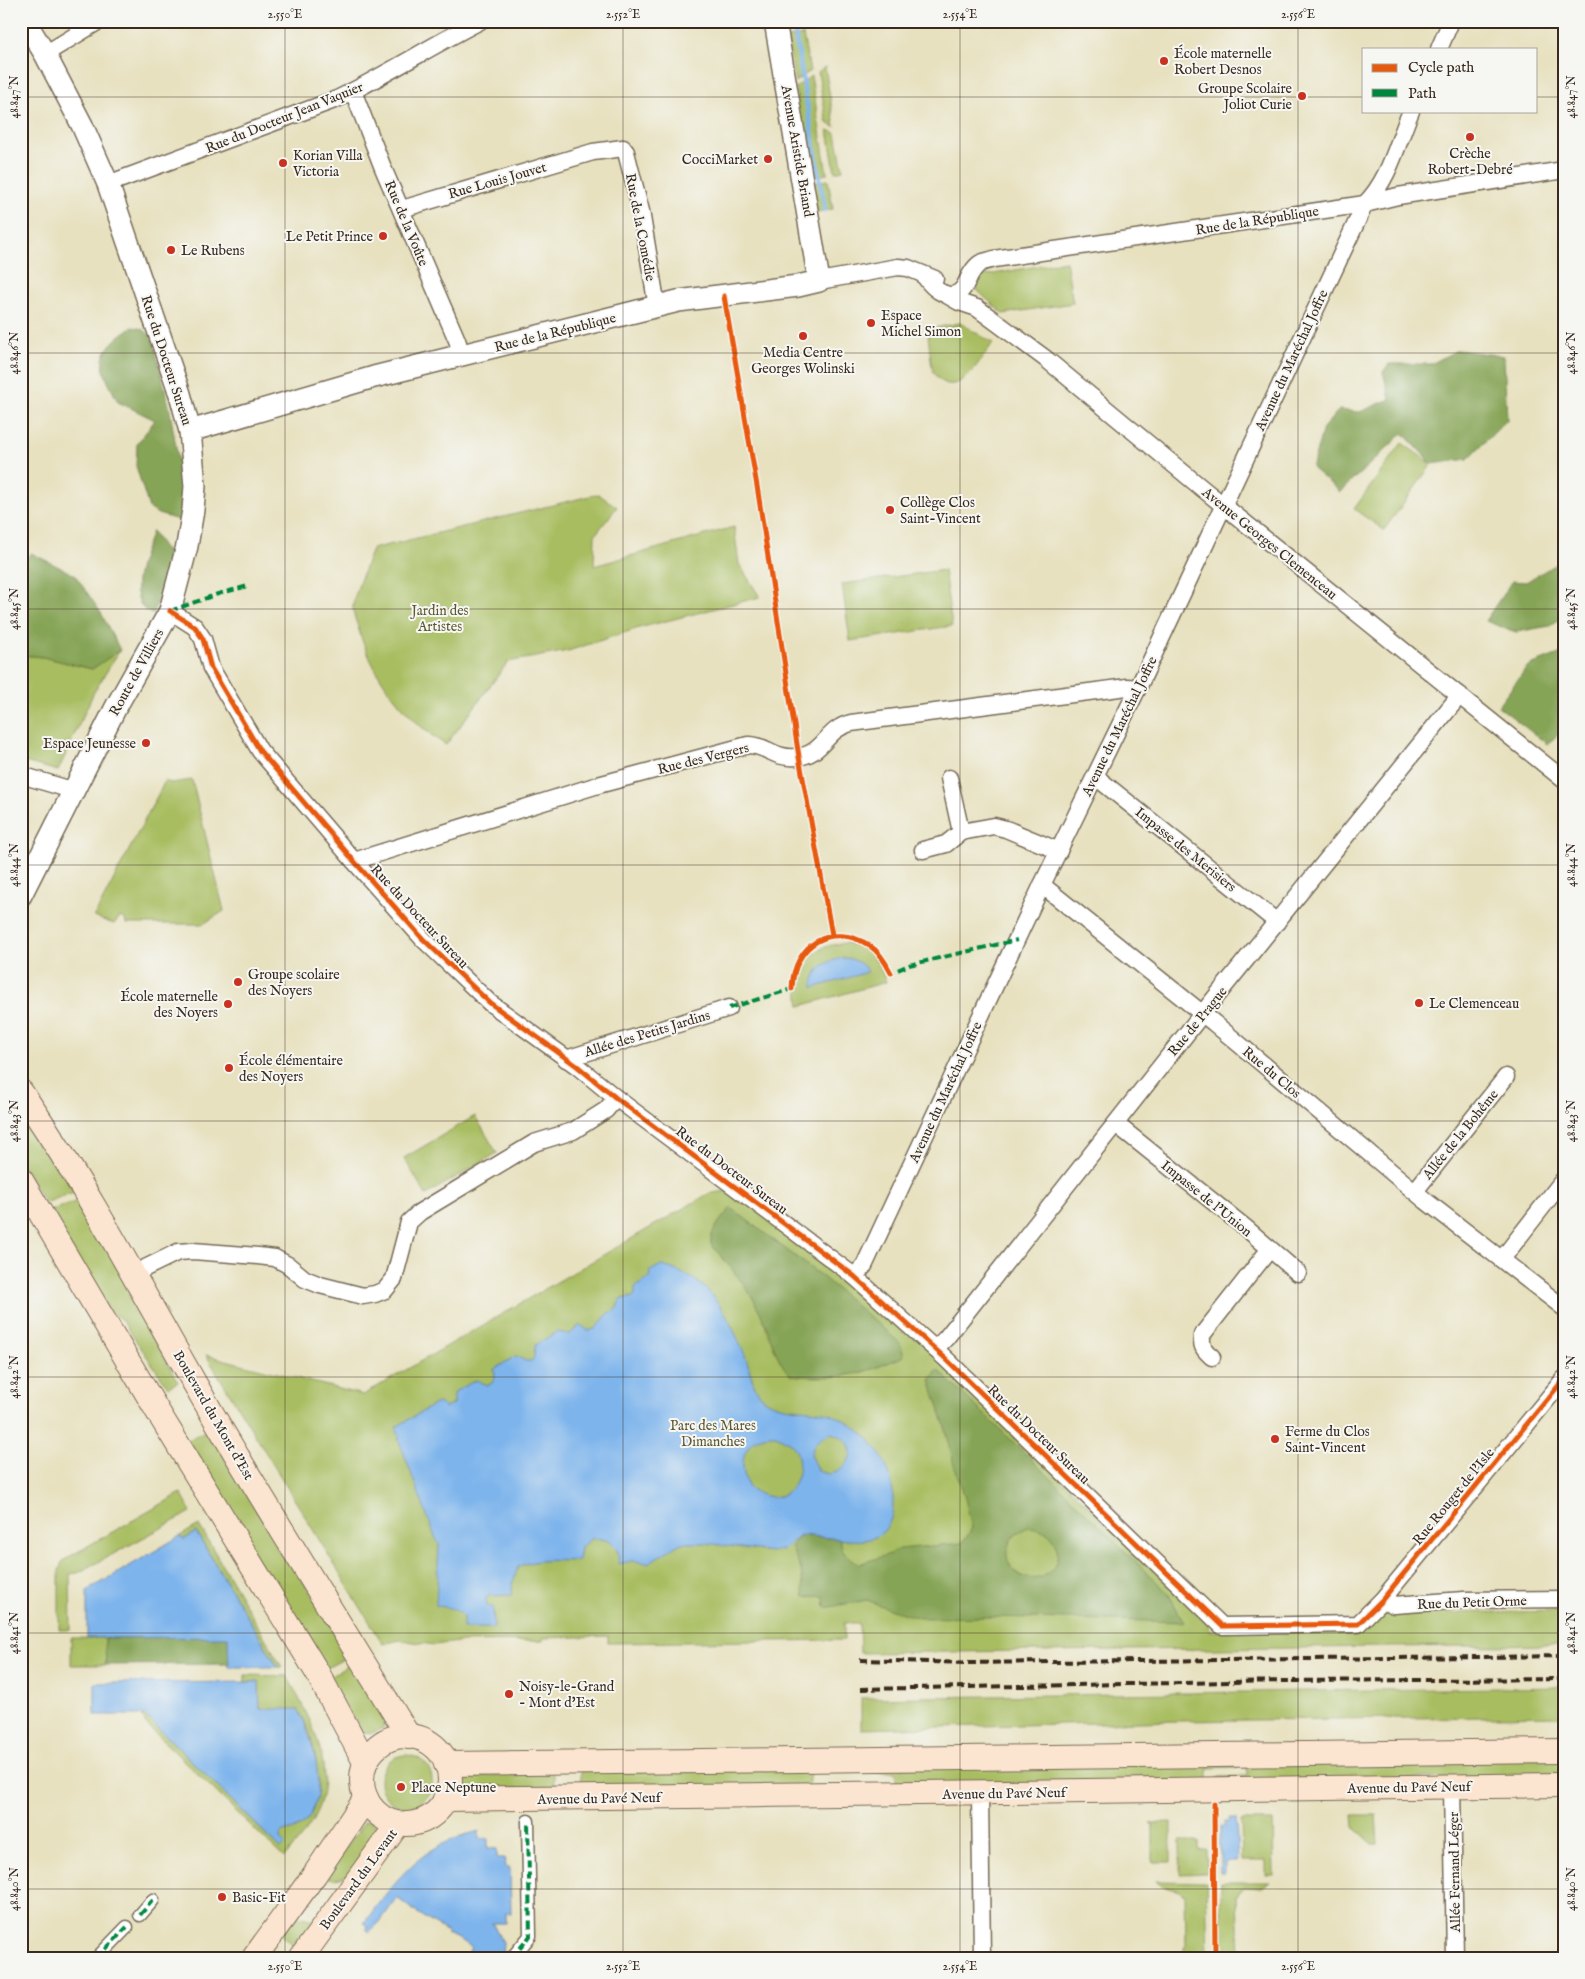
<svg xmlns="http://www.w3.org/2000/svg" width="1585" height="1979" font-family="'IM FELL English',serif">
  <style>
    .green { fill: #a8bd61; stroke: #727440 }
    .forest { fill: #86a457; stroke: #60673a; fill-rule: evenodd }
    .water { fill: #7db4ec; stroke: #5c6f85; fill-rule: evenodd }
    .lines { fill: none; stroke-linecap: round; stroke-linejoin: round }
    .stream { stroke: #7db4ec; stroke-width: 4.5 }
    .pedestrian-casing { stroke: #776a56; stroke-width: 15 }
    .minor-casing { stroke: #776a56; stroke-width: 19 }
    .tertiary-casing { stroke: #776a56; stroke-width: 24 }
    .secondary-casing { stroke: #776a56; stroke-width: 26 }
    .pedestrian { stroke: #fff; stroke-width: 12 }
    .minor { stroke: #fff; stroke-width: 16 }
    .tertiary { stroke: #fff; stroke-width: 21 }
    .secondary { stroke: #fce5d0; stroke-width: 24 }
    .rail { stroke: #3b2a1e; stroke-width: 4; stroke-dasharray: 8 4; stroke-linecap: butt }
    .quiet { stroke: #00873e; stroke-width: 4; stroke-dasharray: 8 4; stroke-linecap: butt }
    .cycleway-casing { stroke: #f6f6f2; stroke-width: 8 }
    .cycleway { stroke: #e8590c; stroke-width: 5 }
    .ticks { fill: none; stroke: #3b2a1e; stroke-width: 1; stroke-opacity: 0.45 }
    .poi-dot { fill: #c8321e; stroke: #f6f6f2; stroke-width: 2 }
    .labels { text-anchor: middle; stroke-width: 4; stroke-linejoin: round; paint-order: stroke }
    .poi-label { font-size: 14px; fill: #3b2a1e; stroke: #f6f6f2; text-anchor: start }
    .street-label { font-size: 14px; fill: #3b2a1e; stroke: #f6f6f2 }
    .park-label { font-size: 14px; fill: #5c5632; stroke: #f6f6f2 }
    .neatline { fill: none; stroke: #3b2a1e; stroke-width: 2 }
    .ticks-label { font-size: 12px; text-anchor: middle; fill: #3b2a1e }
  </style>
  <rect width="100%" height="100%" fill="#f6f6f2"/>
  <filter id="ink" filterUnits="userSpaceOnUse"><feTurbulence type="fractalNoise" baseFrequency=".02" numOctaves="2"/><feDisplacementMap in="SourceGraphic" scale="10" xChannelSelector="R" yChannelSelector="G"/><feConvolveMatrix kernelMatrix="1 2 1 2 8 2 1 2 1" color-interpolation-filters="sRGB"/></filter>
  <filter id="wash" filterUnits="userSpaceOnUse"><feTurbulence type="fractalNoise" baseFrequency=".0096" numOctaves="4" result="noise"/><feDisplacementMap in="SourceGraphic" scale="20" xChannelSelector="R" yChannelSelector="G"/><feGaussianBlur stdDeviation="1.12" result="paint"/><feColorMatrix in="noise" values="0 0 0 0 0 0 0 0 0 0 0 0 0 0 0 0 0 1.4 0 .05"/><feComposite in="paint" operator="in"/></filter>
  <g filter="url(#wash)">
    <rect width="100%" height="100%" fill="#e7e1bf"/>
    <g class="green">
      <path d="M803,35L810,71L795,82L787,38Z"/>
      <path d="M825,67L835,127L827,123L818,72Z"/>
      <path d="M811,76L827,174L811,177L795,88Z"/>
      <path d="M828,130L836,133L843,170L835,172Z"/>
      <path d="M828,180L833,209L817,212L812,183Z"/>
      <path d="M1066,261L1073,303L1003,314L978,291L976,284L982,276Z"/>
      <path d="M960,323L993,343C983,356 962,394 943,382C938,379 935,376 933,371C930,360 930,347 928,336L934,328Z"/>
      <path d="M1402,443L1432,464L1384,530L1354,509Z"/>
      <path d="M598,494L617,507L595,535L594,566L734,527L739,564L760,597L639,628L568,651L508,662L446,745C406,721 370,672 358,627C356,621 353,614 353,608C352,599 368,560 372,549Z"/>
      <path d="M944,570L952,626L850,641L842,584Z"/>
      <path d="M120,650L94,692L58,771L21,761V655L43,657L92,669Z"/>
      <path d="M192,780L224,911L203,924H126L125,919L120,917L114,924L94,917L165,781L171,783Z"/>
      <path d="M847,943C869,948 879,961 886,982L800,1006C794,968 808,945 847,943Z"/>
      <path d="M21,1109L76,1191L45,1203L21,1163Z"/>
      <path d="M475,1116L497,1153L426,1195L404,1158Z"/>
      <path d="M738,1189L854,1276L1209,1624L1210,1631L1367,1629L1380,1614L1564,1611V1645L860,1653L859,1623H844V1640L608,1643V1636L543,1638V1641L458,1642L434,1645L400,1640L383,1644L206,1355L363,1395L708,1194Z"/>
      <path d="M81,1200L127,1276L149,1329L178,1382L168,1387L121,1319L109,1311L49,1211Z"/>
      <path d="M212,1427L226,1461L245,1492L351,1655L323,1670L186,1441Z"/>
      <path d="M181,1493L191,1512L78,1573L70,1574L71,1630H59V1571L62,1562L72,1555Z"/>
      <path d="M199,1525L282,1667H278L196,1532L182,1540L180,1536Z"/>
      <path d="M71,1638H105L106,1665H71Z"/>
      <path d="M352,1663L386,1718L383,1728L372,1733L362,1732L326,1679Z"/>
      <path d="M245,1675L287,1676C312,1722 342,1774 310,1825C303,1837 293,1847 284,1858L144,1722L146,1720L142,1718V1715H145L281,1849L286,1844L280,1838L281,1833L299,1827L305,1822L316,1760L310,1733L304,1721L260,1709L259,1682H245Z"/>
      <path d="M1564,1687V1716L1179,1721L861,1729V1698Z"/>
      <circle cx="406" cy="1781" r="26"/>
      <path d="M1564,1757V1777L1218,1781V1777L1247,1776V1761Z"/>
      <path d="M1238,1762V1767L1208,1768V1782L896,1785V1772H872V1767Z"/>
      <path d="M811,1766L808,1786L565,1788V1784H581V1770Z"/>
      <path d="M554,1774V1788H466C462,1785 461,1781 461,1776Z"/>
      <path d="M1353,1815H1376L1378,1844H1373L1354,1827Z"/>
      <path d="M365,1821L372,1822L380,1830C369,1848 352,1888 326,1877Z"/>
      <path d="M1241,1821H1273L1274,1875H1266V1861H1242Z"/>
      <path d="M1171,1822V1862H1153V1825L1150,1823Z"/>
      <path d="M1180,1841H1198V1850H1207V1873L1180,1874Z"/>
      <path d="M1156,1881L1206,1882L1208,1958H1184V1948L1186,1945L1185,1895C1175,1886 1167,1892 1156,1881Z"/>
      <path d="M1221,1882H1270L1261,1888L1244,1887L1237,1895L1239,1958H1221Z"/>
      <path d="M295,1915L317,1921L296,1947L281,1935Z"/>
    </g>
    <g class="forest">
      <path d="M133,327L143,329L152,337L169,405L184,495L185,522L158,514L149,508L136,466L137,444L155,420L118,402C113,391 104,377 103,365C101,349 120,334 133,327Z"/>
      <path d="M1457,350L1504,356L1507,420L1468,459L1432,464L1403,433L1340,492L1312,468L1323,428L1339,410L1360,412L1390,399L1383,372L1389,364H1431Z"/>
      <path d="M1564,492V616L1550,626L1516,632L1485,621L1512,581L1526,582L1558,563Z"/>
      <path d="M152,531L172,559L153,614C149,613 145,611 143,608C127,587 145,553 152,531Z"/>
      <path d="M31,553L75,575L101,613L120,650L92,669L43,657L21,655V563Z"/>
      <path d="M1564,652V730L1547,744L1498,706L1528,666Z"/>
      <path d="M731,1208L824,1278L900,1343L904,1356C860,1376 839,1380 790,1375C774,1358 770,1331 759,1310C747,1285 728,1265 711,1244C709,1232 723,1217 731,1208Z"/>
      <path d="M938,1370L1030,1458L1168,1593L1184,1622L992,1617L920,1618L892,1610L867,1600L825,1608L824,1596L804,1597L801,1570L791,1547L800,1535L840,1539L843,1552L859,1564L887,1555L900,1549L963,1543L972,1528L964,1494L954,1465L946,1430L930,1380ZM1029,1527C1071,1530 1063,1584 1028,1578C1021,1577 1014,1572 1010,1565C1001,1548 1013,1533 1029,1527Z"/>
      <path d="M228,1637L229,1664L106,1665L105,1638Z"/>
    </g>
    <g class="water">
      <path d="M843,958C853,958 863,963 868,972L813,988C813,969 825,961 843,958Z"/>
      <path d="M663,1266C703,1278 718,1297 735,1333C739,1342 744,1351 747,1361C751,1372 752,1386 761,1396C779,1413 811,1406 833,1415C868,1429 893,1462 893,1499C893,1506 893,1514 890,1521C880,1547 851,1540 830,1538C820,1537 810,1536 800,1535L784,1549L772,1552L705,1543H681L648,1563L632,1561L618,1564C621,1545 608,1537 591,1539L580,1548L578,1561C559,1561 535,1558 518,1567L513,1582L511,1595L489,1596L486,1598L487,1606L493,1607L494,1628H463V1616C455,1608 447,1607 436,1606L439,1544L435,1537L398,1438L400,1437L396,1427L435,1404L439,1403L445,1408L454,1404V1394L456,1391L476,1380L488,1385L492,1383L495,1377L494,1369L516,1356L526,1361H531L534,1357L535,1345L557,1332L570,1334L580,1325L588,1330L595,1329L609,1313L615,1311L621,1299L633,1297L635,1294V1287L651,1277L649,1272L657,1267ZM831,1433C873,1444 838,1488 817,1469C814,1465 812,1459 811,1454C816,1439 819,1440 831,1433ZM776,1435C783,1439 791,1442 795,1449C805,1467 794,1499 771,1497C763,1496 755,1492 749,1488C740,1470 739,1447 761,1437C765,1435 771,1435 776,1435Z"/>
      <path d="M196,1532L278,1667H229L228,1637L87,1638V1591L180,1536L183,1540Z"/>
      <path d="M259,1682L260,1709H298C313,1737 332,1800 302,1825C296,1830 288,1830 281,1833L280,1838L286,1844L281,1849L145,1715H95V1683Z"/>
      <path d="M1230,1818H1236L1238,1861H1225V1873H1220V1827H1225V1822H1230Z"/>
      <path d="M479,1831V1839H488V1848L497,1849V1858H505L506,1868H510L511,1913H506V1923H492L503,1942L502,1958H478L469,1951L471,1947L461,1940L446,1934L448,1932L423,1917L397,1898L379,1923L369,1932L365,1929L368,1926L364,1923C399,1876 419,1846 479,1831Z"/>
    </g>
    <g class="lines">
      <path class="stream" d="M793,21L825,210"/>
    </g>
  </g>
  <g filter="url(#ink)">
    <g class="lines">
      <defs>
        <g id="pedestrian">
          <path d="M140,1915L153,1900"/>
          <path d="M97,1958L127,1927"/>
          <path d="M512,1958L530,1936L528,1821"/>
        </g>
        <g id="minor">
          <path d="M1439,49L1451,21"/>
          <path d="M45,54L99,21"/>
          <path d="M353,91L383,168L457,340L462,355"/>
          <path d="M108,184L337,99C386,75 431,46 480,21"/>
          <path d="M402,209L593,152L623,148L626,152L641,211L657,307"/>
          <path d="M925,277C933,289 952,305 964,287C969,279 970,271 979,264C983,261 989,261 994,259L1365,204L1398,196L1564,170"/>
          <path d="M819,281L898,267L908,268L935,279"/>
          <path d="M945,294L959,302L977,308L1046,359L1203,489L1564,780"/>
          <path d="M170,611L195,627L203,639L211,668L260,751L354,861L423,939L447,962L490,1003L577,1066L616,1098L854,1276L945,1358L1222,1626L1358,1624L1382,1600L1564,1379"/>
          <path d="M21,775L75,791"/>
          <path d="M1096,777L1277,922"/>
          <path d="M949,778L961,832"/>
          <path d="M923,850L946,844L961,832L994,826L1006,829L1059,851"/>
          <path d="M354,861L598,785L748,745C767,745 774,759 796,757C824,755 825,729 851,723L1127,687L1138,688"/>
          <path d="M1042,885L1214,1023L1426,1201L1564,1308"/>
          <path d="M566,1059L729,1008"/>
          <path d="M1116,1124L1247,1229L1298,1273"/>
          <path d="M1415,1191L1506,1077"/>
          <path d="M1502,1259L1564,1179"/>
          <path d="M133,1274L178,1252L193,1251L258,1256L275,1258L288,1265L305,1279L320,1285L363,1296L375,1294L385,1290L394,1279L409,1222L420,1212L534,1143L573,1131L606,1110L616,1098"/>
          <path d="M854,1276L864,1266L1042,885L1138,688L1365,204C1390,179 1397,143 1411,111"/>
          <path d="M935,1349L946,1338L1202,1014L1460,695"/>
          <path d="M1212,1357C1204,1350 1201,1347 1202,1335L1269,1250"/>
          <path d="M1382,1600L1394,1605L1464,1600L1564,1599"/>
          <path d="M1452,1787L1455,1958"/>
          <path d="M980,1794L982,1958"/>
        </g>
        <g id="tertiary">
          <path d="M190,431L374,377L678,301L798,286L819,281L775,21"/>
          <path d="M21,895L116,707L170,611L187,546L193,510L195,486L190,431L180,394L108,184L82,125L45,54L25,21"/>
        </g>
        <g id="secondary">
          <path d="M21,1092C93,1196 151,1309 214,1417C277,1525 344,1630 409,1737"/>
          <path d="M21,1180L158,1412L317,1672L365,1762"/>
          <circle cx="406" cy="1780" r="44"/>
          <path d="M446,1764L1564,1751"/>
          <path d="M445,1799L1564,1785"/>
          <path d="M254,1958L315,1874L366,1798"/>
          <path d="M301,1958L398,1824"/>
        </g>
      </defs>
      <use href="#pedestrian" class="pedestrian-casing"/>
      <use href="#minor" class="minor-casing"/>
      <use href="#tertiary" class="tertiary-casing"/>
      <use href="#secondary" class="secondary-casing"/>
      <use href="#pedestrian" class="pedestrian"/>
      <use href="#minor" class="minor"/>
      <use href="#tertiary" class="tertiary"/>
      <use href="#secondary" class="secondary"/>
      <g class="rail">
        <path d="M860,1660L967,1663L1564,1656"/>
        <path d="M861,1689L1286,1681L1564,1679"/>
      </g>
      <g class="quiet">
        <path d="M170,611L218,594L248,586"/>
        <path d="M889,969L891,973L909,965L1017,940"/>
        <path d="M729,1008L792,989V985"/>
        <path d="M140,1915L153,1900"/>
        <path d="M97,1958L127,1927"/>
        <path d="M512,1958L530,1936L528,1821"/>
      </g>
      <defs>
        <g id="cycleway">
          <path d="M724,296L757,486L799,757L832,935"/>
          <path d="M170,611L195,627L203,639L211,668L260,751L354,861L423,939L447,962L490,1003L577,1066L616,1098L854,1276L945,1358L1222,1626L1358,1624L1382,1600L1564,1379"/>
          <path d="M792,989C793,944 832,921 870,946C880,952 886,963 891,973"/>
          <path d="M1214,1804L1215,1958"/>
        </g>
      </defs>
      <use href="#cycleway" class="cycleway-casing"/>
      <use href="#cycleway" class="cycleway"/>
    </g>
  </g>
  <path class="ticks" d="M285,21V1958M623,21V1958M960,21V1958M1298,21V1958M21,97H1364M1536,97H1564M21,353H1564M21,609H1564M21,865H1564M21,1121H1564M21,1377H1564M21,1633H1564M21,1889H1564"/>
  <g class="poi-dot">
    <circle cx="1164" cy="61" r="5"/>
    <circle cx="1302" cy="96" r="5"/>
    <circle cx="1470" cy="137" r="5"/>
    <circle cx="768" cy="159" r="5"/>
    <circle cx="283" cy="163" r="5"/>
    <circle cx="383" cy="236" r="5"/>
    <circle cx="171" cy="250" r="5"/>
    <circle cx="871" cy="323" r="5"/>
    <circle cx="803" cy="336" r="5"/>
    <circle cx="890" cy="510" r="5"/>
    <circle cx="146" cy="743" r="5"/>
    <circle cx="238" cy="982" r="5"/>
    <circle cx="1419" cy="1003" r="5"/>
    <circle cx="228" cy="1004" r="5"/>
    <circle cx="229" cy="1068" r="5"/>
    <circle cx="1275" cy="1439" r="5"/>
    <circle cx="509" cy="1694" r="5"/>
    <circle cx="401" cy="1787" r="5"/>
    <circle cx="222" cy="1897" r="5"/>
  </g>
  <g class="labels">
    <g class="poi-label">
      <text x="1174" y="58">École maternelle<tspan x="1174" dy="16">Robert Desnos</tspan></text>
      <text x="1292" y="93" text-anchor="end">Groupe Scolaire<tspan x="1292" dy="16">Joliot Curie</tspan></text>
      <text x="1470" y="158" text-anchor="middle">Crèche<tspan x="1470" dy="16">Robert-Debré</tspan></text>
      <text x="293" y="160">Korian Villa<tspan x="293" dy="16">Victoria</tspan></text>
      <text x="758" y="164" text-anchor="end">CocciMarket</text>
      <text x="373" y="241" text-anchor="end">Le Petit Prince</text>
      <text x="181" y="255">Le Rubens</text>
      <text x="881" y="320">Espace<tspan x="881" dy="16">Michel Simon</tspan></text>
      <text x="803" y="357" text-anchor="middle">Media Centre<tspan x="803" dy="16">Georges Wolinski</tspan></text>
      <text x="900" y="507">Collège Clos<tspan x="900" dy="16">Saint-Vincent</tspan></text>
      <text x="136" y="748" text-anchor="end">Espace Jeunesse</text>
      <text x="248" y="979">Groupe scolaire<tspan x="248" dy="16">des Noyers</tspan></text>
      <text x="218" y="1001" text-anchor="end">École maternelle<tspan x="218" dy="16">des Noyers</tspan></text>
      <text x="1429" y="1008">Le Clemenceau</text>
      <text x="239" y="1065">École élémentaire<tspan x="239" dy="16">des Noyers</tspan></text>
      <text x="1285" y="1436">Ferme du Clos<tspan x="1285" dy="16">Saint-Vincent</tspan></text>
      <text x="519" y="1691">Noisy-le-Grand<tspan x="519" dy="16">- Mont d'Est</tspan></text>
      <text x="411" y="1792">Place Neptune</text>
      <text x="232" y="1902">Basic-Fit</text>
    </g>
    <g class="street-label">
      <text transform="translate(284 117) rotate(-22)" y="5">Rue du Docteur Jean Vaquier</text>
      <text transform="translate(798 151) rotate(80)" y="5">Avenue Aristide Briand</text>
      <text transform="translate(497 180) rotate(-16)" y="5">Rue Louis Jouvet</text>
      <text transform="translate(1257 220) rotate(-9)" y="5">Rue de la République</text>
      <text transform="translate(407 223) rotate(67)" y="5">Rue de la Voûte</text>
      <text transform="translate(641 227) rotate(79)" y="5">Rue de la Comédie</text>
      <text transform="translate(555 332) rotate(-14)" y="5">Rue de la République</text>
      <text transform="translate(167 360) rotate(72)" y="5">Rue du Docteur Sureau</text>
      <text transform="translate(1291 360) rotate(-65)" y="5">Avenue du Maréchal Joffre</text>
      <text transform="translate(1270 543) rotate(39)" y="5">Avenue Georges Clemenceau</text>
      <text transform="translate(136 672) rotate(-61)" y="5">Route de Villiers</text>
      <text transform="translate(1119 726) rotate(-64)" y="5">Avenue du Maréchal Joffre</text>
      <text transform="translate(703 758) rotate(-14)" y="5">Rue des Vergers</text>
      <text transform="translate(1186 849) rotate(39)" y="5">Impasse des Merisiers</text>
      <text transform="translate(420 916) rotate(47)" y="5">Rue du Docteur Sureau</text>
      <text transform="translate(1197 1021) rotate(-51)" y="5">Rue de Prague</text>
      <text transform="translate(647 1033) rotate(-17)" y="5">Allée des Petits Jardins</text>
      <text transform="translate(1272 1072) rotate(40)" y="5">Rue du Clos</text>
      <text transform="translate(945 1092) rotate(-65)" y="5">Avenue du Maréchal Joffre</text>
      <text transform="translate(1460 1134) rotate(-51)" y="5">Allée de la Bohême</text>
      <text transform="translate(732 1170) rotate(37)" y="5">Rue du Docteur Sureau</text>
      <text transform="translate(1207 1198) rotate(39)" y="5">Impasse de l'Union</text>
      <text transform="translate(214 1415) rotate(60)" y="5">Boulevard du Mont d'Est</text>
      <text transform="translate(1039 1434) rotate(44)" y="5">Rue du Docteur Sureau</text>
      <text transform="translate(1453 1496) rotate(-51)" y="5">Rue Rouget de l'Isle</text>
      <text transform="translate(1472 1602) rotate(-2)" y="5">Rue du Petit Orme</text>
      <text transform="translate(1409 1787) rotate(-1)" y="5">Avenue du Pavé Neuf</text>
      <text transform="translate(1004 1793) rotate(-1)" y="5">Avenue du Pavé Neuf</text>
      <text transform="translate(599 1798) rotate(-1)" y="5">Avenue du Pavé Neuf</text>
      <text transform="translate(1454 1872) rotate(-91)" y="5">Allée Fernand Léger</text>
      <text transform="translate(358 1879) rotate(-54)" y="5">Boulevard du Levant</text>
    </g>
    <g class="park-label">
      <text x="440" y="615">Jardin des<tspan x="440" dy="16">Artistes</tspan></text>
      <text x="713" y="1430">Parc des Mares<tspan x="713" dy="16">Dimanches</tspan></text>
    </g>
  </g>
  <rect width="1585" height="1979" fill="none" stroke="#f6f6f2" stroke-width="55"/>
  <rect x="1362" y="48" width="175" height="65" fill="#f6f6f2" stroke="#aba49d"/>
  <rect x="1372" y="64" width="25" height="8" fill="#e8590c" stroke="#aba49d"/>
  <text x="1408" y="72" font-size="15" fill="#3b2a1e">Cycle path</text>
  <rect x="1372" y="89" width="25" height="8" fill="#00873e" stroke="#aba49d"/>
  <text x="1408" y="98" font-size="15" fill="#3b2a1e">Path</text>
  <rect x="28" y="28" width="1530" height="1924" class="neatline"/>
  <g class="ticks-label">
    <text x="285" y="18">2.550°E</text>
    <text x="623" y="18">2.552°E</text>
    <text x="960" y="18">2.554°E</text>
    <text x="1298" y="18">2.556°E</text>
    <text transform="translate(14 97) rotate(-90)" y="4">48.847°N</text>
    <text transform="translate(1571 97) rotate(-90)" y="4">48.847°N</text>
    <text transform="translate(14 353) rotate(-90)" y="4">48.846°N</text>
    <text transform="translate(1571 353) rotate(-90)" y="4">48.846°N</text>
    <text transform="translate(14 609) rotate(-90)" y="4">48.845°N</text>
    <text transform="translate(1571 609) rotate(-90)" y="4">48.845°N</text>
    <text transform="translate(14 865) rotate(-90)" y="4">48.844°N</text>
    <text transform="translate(1571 865) rotate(-90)" y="4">48.844°N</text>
    <text transform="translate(14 1121) rotate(-90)" y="4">48.843°N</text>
    <text transform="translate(1571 1121) rotate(-90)" y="4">48.843°N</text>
    <text transform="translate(14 1377) rotate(-90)" y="4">48.842°N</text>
    <text transform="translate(1571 1377) rotate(-90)" y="4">48.842°N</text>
    <text transform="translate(14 1633) rotate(-90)" y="4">48.841°N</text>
    <text transform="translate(1571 1633) rotate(-90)" y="4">48.841°N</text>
    <text transform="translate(14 1889) rotate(-90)" y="4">48.840°N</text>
    <text transform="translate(1571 1889) rotate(-90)" y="4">48.840°N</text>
    <text x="285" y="1970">2.550°E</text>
    <text x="623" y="1970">2.552°E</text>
    <text x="960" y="1970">2.554°E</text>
    <text x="1298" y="1970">2.556°E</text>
  </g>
</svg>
